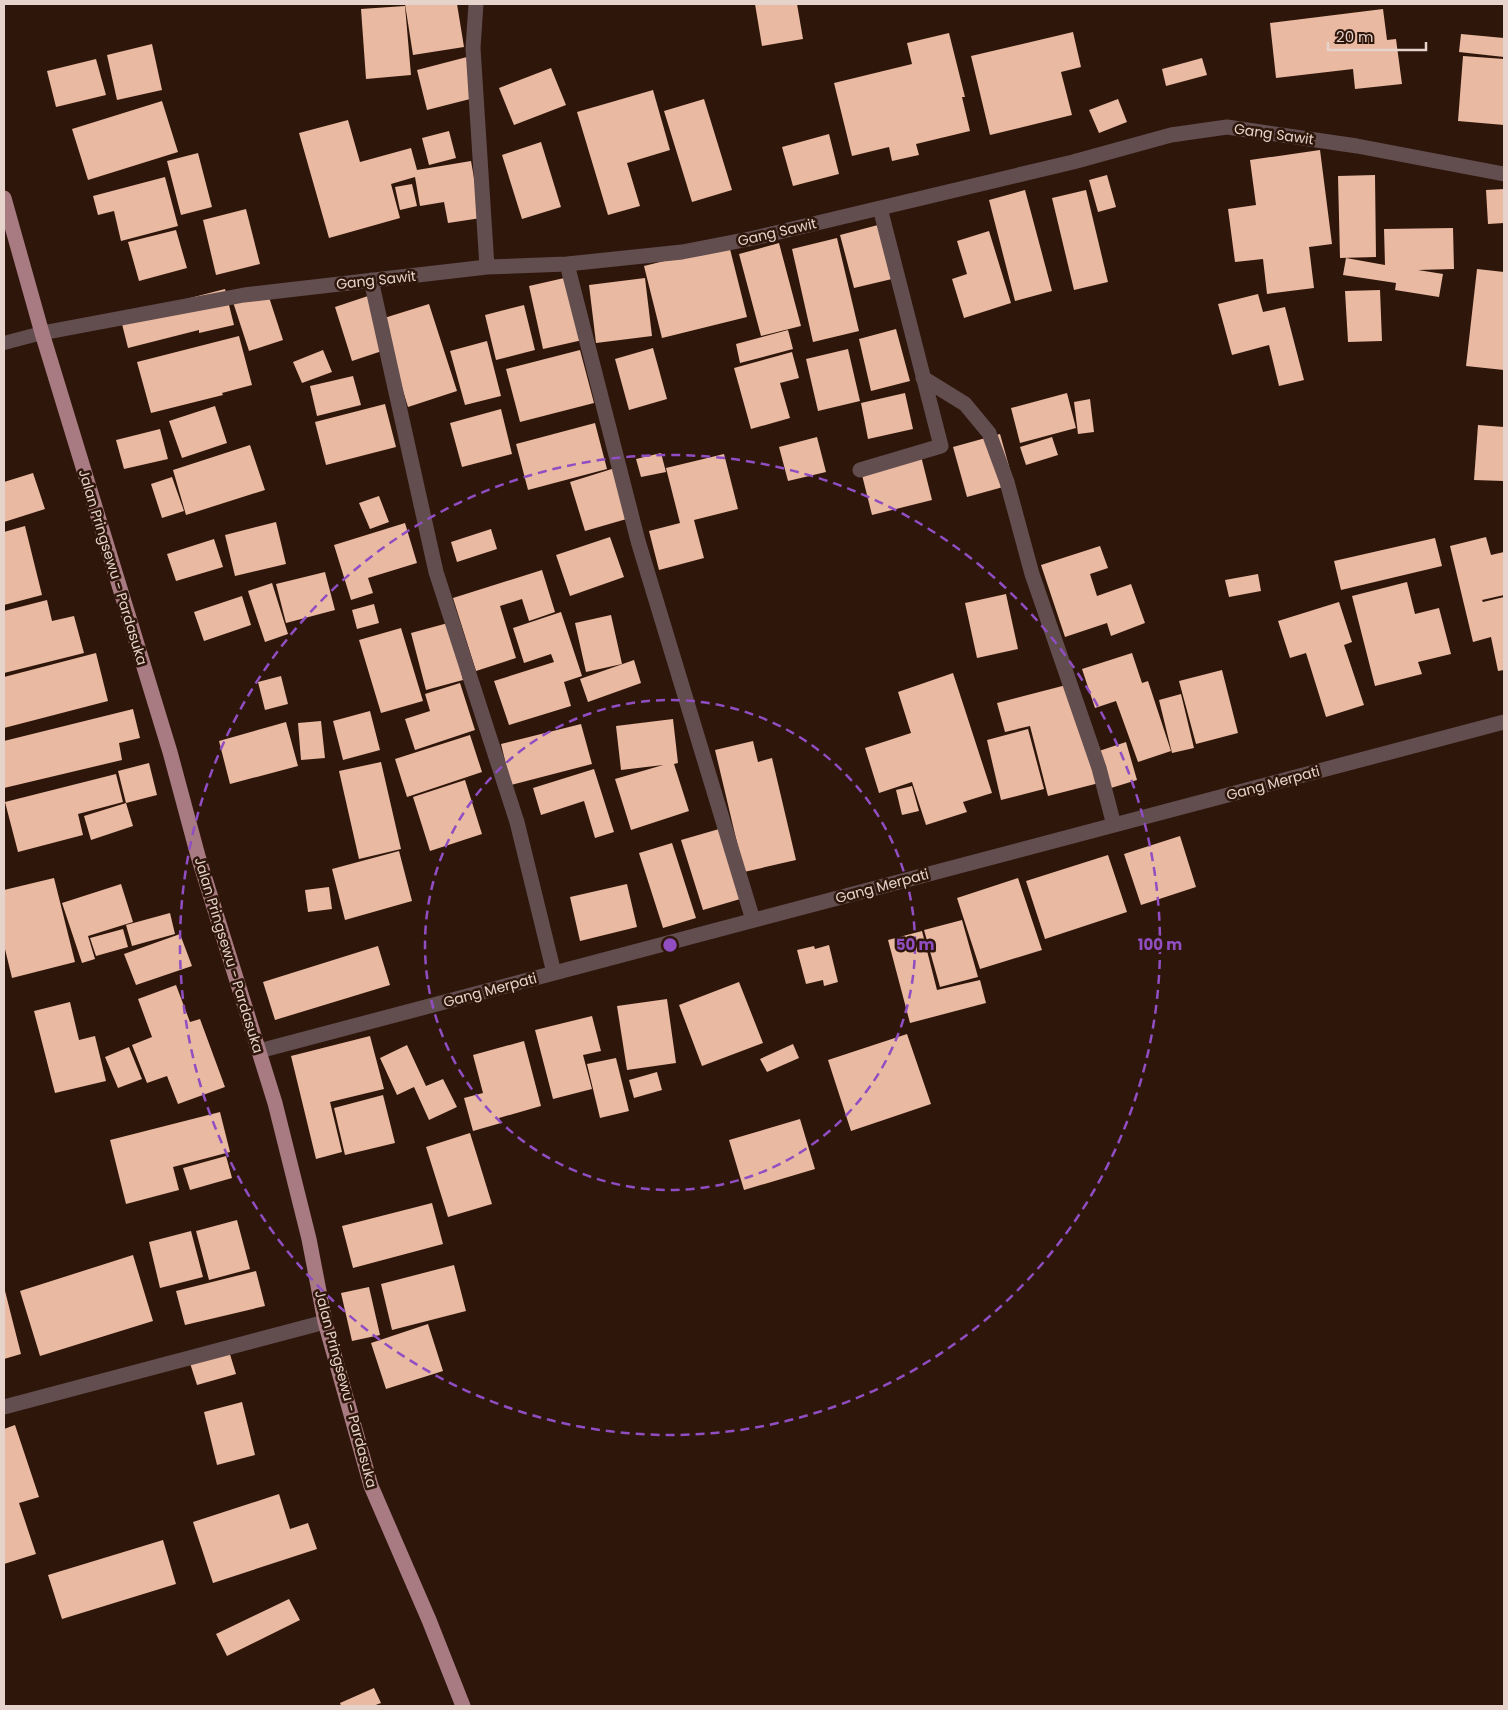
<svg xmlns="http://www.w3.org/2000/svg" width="1508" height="1710" font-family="Poppins,sans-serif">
  <rect width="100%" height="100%" fill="#2f160b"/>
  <path fill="#e9b9a1" d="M 405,4 L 457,4 L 464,47 L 413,55 Z
    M 755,4 L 797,4 L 803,39 L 762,46 Z
    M 405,6 L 411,75 L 366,79 L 361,9 Z
    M 1383,9 L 1387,40 L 1396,39 L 1402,84 L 1355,89 L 1353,69 L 1276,78 L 1270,23 Z
    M 1073,32 L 1081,67 L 1061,72 L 1072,115 L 990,135 L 971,56 Z
    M 949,33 L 965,97 L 962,97 L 970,131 L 916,144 L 919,155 L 892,161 L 889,147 L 852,156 L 834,83 L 912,64 L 907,43 Z
    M 1461,34 L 1504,38 L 1504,57 L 1459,52 Z
    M 152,44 L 162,90 L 117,100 L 107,55 Z
    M 1463,56 L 1504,59 L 1504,125 L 1458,121 Z
    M 467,57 L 478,97 L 427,110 L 417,70 Z
    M 1202,58 L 1207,75 L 1166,86 L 1162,69 Z
    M 96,59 L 106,95 L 56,107 L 47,71 Z
    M 551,68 L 566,105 L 514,125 L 499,88 Z
    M 653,90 L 670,150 L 627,163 L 640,206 L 608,215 L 577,112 Z
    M 704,99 L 732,190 L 692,202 L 664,111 Z
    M 1118,99 L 1127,122 L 1099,133 L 1089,110 Z
    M 162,101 L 178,152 L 88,180 L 72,129 Z
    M 348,120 L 360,162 L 411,148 L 417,170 L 471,161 L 481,218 L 448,223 L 444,202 L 420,206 L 415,177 L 391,184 L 400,218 L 329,238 L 299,133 Z
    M 449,131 L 456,158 L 429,165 L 422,138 Z
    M 829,134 L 839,174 L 793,186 L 782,147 Z
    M 541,142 L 561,207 L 522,219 L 502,155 Z
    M 1320,150 L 1332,244 L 1309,247 L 1314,288 L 1267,294 L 1263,259 L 1235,262 L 1228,209 L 1256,205 L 1250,160 Z
    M 198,153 L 212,207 L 181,215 L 167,161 Z
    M 1107,175 L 1116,207 L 1098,212 L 1089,180 Z
    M 1375,175 L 1376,257 L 1340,258 L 1338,176 Z
    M 165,177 L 178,226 L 121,241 L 114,211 L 98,215 L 93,196 Z
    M 412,184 L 417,206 L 400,210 L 395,187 Z
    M 1504,189 L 1504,223 L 1488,224 L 1486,190 Z
    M 1025,190 L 1052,291 L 1015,301 L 989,200 Z
    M 1086,190 L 1108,282 L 1074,290 L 1052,198 Z
    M 246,209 L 260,264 L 216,275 L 203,220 Z
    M 878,225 L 892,279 L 854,288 L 840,235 Z
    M 1453,228 L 1454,269 L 1418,270 L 1443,274 L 1439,297 L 1395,290 L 1396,283 L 1343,275 L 1346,258 L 1385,265 L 1384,229 Z
    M 176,230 L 187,268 L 139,281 L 128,242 Z
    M 989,231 L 1011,303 L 964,318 L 952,279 L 967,274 L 957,241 Z
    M 837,238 L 859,331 L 813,342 L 792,249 Z
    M 779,243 L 801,326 L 761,336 L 739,254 Z
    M 729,245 L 747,317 L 662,338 L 644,266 Z
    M 1477,269 L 1504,272 L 1504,370 L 1466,366 Z
    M 573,276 L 587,339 L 543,349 L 529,286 Z
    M 645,278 L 652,336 L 596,343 L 589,285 Z
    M 266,288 L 283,340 L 249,351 L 232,299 Z
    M 225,289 L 234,325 L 199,333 L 199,330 L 128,348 L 120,316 Z
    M 1380,290 L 1382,341 L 1348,342 L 1345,291 Z
    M 1258,294 L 1263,312 L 1285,307 L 1304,380 L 1279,386 L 1269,345 L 1232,355 L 1218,304 Z
    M 371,295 L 388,349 L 352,361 L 335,307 Z
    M 429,304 L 457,391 L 408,407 L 381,319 Z
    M 524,305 L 535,350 L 496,360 L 485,315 Z
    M 896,329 L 910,381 L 871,391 L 859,339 Z
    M 788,330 L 793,349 L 740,363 L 736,344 Z
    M 239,336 L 252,385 L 222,393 L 223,395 L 151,413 L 137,362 Z
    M 487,341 L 501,396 L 465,405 L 450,351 Z
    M 653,348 L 667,399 L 629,410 L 615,359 Z
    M 848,349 L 860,401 L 818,411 L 806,359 Z
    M 323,350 L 332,372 L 302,383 L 293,362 Z
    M 580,350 L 594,403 L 520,422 L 506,369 Z
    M 792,352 L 799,378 L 780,383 L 790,418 L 751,429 L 734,368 Z
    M 353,376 L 361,405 L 317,416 L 310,386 Z
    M 905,393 L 913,429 L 868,439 L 861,403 Z
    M 1067,393 L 1076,428 L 1020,443 L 1011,408 Z
    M 1090,399 L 1094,432 L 1078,434 L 1074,402 Z
    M 385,404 L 396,447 L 326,465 L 315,422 Z
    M 215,406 L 227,443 L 182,458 L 169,421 Z
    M 501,409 L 512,454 L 462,467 L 450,423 Z
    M 595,423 L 607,469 L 528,490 L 516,444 Z
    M 1478,425 L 1504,427 L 1504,481 L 1474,480 Z
    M 160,429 L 168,459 L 124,469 L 116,440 Z
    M 1000,434 L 1014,484 L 967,497 L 953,447 Z
    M 817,437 L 826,472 L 788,481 L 779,447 Z
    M 1052,437 L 1058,455 L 1026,465 L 1020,447 Z
    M 250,445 L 265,490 L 186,515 L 173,470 Z
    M 920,452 L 932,500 L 872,515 L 860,467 Z
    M 661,453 L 666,472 L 641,477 L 636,459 Z
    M 724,454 L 738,509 L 694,520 L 704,558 L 659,570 L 649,531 L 680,523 L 666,468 Z
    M 615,468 L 630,518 L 585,531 L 570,482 Z
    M 33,473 L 45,509 L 4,522 L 4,482 Z
    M 172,477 L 184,511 L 162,518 L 151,484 Z
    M 379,496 L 389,522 L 370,529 L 359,503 Z
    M 276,522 L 286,564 L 235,576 L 225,535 Z
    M 405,523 L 417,563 L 368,578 L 373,593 L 351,600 L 334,545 Z
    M 25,526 L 42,595 L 4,605 L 4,532 Z
    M 491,529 L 497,549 L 457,562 L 451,542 Z
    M 610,537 L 624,577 L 570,596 L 556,555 Z
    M 1486,537 L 1491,555 L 1504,552 L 1504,595 L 1482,600 L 1483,602 L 1504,597 L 1504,670 L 1498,671 L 1491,637 L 1473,642 L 1450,546 Z
    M 1435,538 L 1442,566 L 1341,590 L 1334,561 Z
    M 214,539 L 223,567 L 176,581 L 167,554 Z
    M 1100,546 L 1108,568 L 1090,574 L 1097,596 L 1131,584 L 1145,623 L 1111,636 L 1107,623 L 1065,637 L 1041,565 Z
    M 542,570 L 555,612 L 529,621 L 522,599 L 500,606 L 516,658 L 476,671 L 453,598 Z
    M 325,572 L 335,610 L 286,623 L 276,584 Z
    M 1258,574 L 1261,591 L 1229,597 L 1225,580 Z
    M 1407,582 L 1415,614 L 1439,608 L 1451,654 L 1418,662 L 1422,674 L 1375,686 L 1352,596 Z
    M 272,583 L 288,634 L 265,642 L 248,591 Z
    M 1006,594 L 1018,649 L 977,658 L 965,603 Z
    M 242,596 L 251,625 L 204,641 L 194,612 Z
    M 47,600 L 52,621 L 74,616 L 84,653 L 4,673 L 4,611 Z
    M 1339,602 L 1352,642 L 1344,645 L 1364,705 L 1326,717 L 1306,653 L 1290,658 L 1278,621 Z
    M 374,604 L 379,623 L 357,629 L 352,610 Z
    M 561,612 L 582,676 L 564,682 L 571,706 L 509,725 L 494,681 L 554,662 L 551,654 L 524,663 L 513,628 Z
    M 611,615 L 622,664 L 586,672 L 575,623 Z
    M 448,623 L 463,680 L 426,690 L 411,633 Z
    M 401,628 L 423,701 L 381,713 L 359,640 Z
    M 96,653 L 108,701 L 4,728 L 4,677 Z
    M 1132,653 L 1142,683 L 1148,681 L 1171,751 L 1138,762 L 1116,701 L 1095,708 L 1082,669 Z
    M 634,660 L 641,683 L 588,702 L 580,679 Z
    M 1222,670 L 1238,733 L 1196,744 L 1179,681 Z
    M 953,673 L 992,793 L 963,802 L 967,812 L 926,825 L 912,782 L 879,793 L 865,748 L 911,733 L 898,692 Z
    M 281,676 L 288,704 L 265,710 L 258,682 Z
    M 460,683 L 475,730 L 415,750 L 405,719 L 430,711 L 425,694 Z
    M 1074,683 L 1099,783 L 1048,796 L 1030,726 L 1005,732 L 997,703 Z
    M 1181,694 L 1194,748 L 1172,753 L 1159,700 Z
    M 133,709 L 140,738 L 119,743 L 122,760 L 4,788 L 4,741 Z
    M 370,711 L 380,750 L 343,760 L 333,721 Z
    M 673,719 L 678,763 L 674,764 L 689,811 L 631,830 L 615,779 L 663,765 L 621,770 L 616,726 Z
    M 321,721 L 325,758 L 301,760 L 298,723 Z
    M 286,722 L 298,766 L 230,784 L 219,741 Z
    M 581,724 L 592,764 L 511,785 L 501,744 Z
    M 1028,729 L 1044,789 L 1001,800 L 987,740 Z
    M 470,735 L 482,772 L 407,797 L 395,759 Z
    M 753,741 L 758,762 L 772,758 L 796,860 L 744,872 L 715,750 Z
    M 1126,742 L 1137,780 L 1111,788 L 1099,751 Z
    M 381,762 L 401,849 L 359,859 L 339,771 Z
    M 149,763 L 157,795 L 126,803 L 118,771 Z
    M 594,769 L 614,832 L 595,838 L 584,801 L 541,815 L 533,788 Z
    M 116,774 L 123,802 L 78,814 L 83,835 L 18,852 L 5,802 Z
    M 465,780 L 482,834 L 430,851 L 413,797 Z
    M 912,786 L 919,811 L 902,815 L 896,790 Z
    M 126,803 L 133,826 L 91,840 L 84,816 Z
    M 726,827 L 747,897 L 703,910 L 681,840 Z
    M 1180,836 L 1196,887 L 1141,905 L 1124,854 Z
    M 672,843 L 696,918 L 663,928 L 639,853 Z
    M 399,851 L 412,901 L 345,920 L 332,869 Z
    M 1108,855 L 1127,912 L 1045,939 L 1026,881 Z
    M 54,878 L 75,962 L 12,978 L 4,945 L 4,890 Z
    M 1018,878 L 1042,950 L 980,969 L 957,898 Z
    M 121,884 L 133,922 L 88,936 L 95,959 L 82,963 L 62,903 Z
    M 627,884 L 637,927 L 580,941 L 570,897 Z
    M 329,887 L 332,909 L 308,912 L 305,890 Z
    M 170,913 L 175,934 L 132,946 L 126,925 Z
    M 962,920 L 978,977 L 940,987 L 924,930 Z
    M 123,929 L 128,947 L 96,956 L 90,938 Z
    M 922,931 L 937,990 L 980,980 L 986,1003 L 910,1023 L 888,940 Z
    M 180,934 L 192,966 L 136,985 L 124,954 Z
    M 829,945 L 838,982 L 824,986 L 823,980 L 806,984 L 797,950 L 814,946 L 815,949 Z
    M 378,946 L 390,985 L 275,1020 L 263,982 Z
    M 739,982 L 763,1043 L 702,1066 L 679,1005 Z
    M 176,985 L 190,1022 L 200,1019 L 225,1087 L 178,1104 L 167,1076 L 147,1083 L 132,1045 L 152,1037 L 138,999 Z
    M 667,999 L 676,1063 L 627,1070 L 617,1006 Z
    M 70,1002 L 79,1040 L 95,1036 L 106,1081 L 55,1093 L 34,1011 Z
    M 592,1016 L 601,1051 L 583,1055 L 592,1089 L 553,1099 L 535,1030 Z
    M 907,1034 L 931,1104 L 851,1131 L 828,1060 Z
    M 370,1036 L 384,1089 L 330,1102 L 342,1152 L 316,1159 L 291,1056 Z
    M 524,1041 L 541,1106 L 499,1118 L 501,1123 L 473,1131 L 464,1098 L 483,1093 L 473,1055 Z
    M 793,1044 L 799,1058 L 767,1072 L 760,1059 Z
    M 407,1045 L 426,1086 L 443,1079 L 457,1107 L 429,1120 L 414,1087 L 397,1095 L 380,1058 Z
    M 129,1047 L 142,1079 L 118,1088 L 105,1057 Z
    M 616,1058 L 629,1111 L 600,1118 L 587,1064 Z
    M 657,1072 L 662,1090 L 634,1098 L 629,1080 Z
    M 383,1095 L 395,1143 L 345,1155 L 334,1108 Z
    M 220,1112 L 230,1152 L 173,1167 L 179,1190 L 126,1204 L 110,1140 Z
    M 800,1119 L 815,1169 L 744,1190 L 729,1140 Z
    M 470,1133 L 492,1204 L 448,1217 L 426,1147 Z
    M 226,1156 L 232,1178 L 190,1190 L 183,1168 Z
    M 432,1203 L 443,1244 L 353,1268 L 342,1226 Z
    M 237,1220 L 250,1269 L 209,1280 L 196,1231 Z
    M 191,1231 L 203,1277 L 160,1288 L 149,1242 Z
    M 133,1255 L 153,1321 L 40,1356 L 20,1291 Z
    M 454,1265 L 466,1311 L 392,1330 L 381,1284 Z
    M 256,1271 L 265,1306 L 185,1325 L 176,1291 Z
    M 4,1287 L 21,1354 L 4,1359 Z
    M 369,1287 L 380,1335 L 352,1341 L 341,1293 Z
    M 428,1324 L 443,1371 L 386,1389 L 371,1343 Z
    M 229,1351 L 236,1374 L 197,1385 L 190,1363 Z
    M 242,1402 L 255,1455 L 217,1465 L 204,1412 Z
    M 15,1425 L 39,1497 L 19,1503 L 36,1554 L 4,1564 L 4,1429 Z
    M 279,1494 L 290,1529 L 308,1523 L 317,1549 L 213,1583 L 193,1522 Z
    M 163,1540 L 176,1584 L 62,1619 L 48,1575 Z
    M 289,1599 L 300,1620 L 227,1656 L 216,1634 Z
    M 374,1688 L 381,1703 L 373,1706 L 341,1706 L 340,1703 Z"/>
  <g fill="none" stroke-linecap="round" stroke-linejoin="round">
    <path stroke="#624d4f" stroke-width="14" d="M 4,343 L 42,333"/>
    <path stroke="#624d4f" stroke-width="15" d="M 476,4 L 473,48 L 487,267
      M 567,264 L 638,541 L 753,920
      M 371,280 L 436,572 L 517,822 L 554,973
      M 42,333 L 244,295 L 487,267 L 567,264 L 682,252 L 754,238 L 1073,162 L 1171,135 L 1227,127 L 1357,146 L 1504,174
      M 923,378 L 965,404 L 989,433 L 1007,482 L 1032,574 L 1099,768 L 1114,825
      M 860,470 L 941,446 L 880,208
      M 259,1051 L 1504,722
      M 4,1407 L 325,1322"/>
    <path stroke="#a77b81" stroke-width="15" d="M 4,198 L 42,333 L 170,752 L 198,856 L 275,1103 L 309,1239 L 325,1322 L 371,1486 L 429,1620 L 463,1706"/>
  </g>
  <g fill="none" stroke="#904ec2" stroke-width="2.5" stroke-dasharray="9 6">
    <circle cx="670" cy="945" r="245"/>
    <circle cx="670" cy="945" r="490"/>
  </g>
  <g text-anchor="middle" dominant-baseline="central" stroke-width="5" stroke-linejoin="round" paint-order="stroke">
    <g font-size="14" fill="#e6d4cc" stroke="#2f160b">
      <text transform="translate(1274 134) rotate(8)">Gang Sawit</text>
      <text transform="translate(777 232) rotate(-13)">Gang Sawit</text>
      <text transform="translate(376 280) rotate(-6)">Gang Sawit</text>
      <text transform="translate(113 567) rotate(73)">Jalan Pringsewu - Pardasuka</text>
      <text transform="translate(1273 783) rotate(-15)">Gang Merpati</text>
      <text transform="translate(882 886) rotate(-15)">Gang Merpati</text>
      <text transform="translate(229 955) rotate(73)">Jalan Pringsewu - Pardasuka</text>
      <text transform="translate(490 990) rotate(-15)">Gang Merpati</text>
      <text transform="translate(346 1389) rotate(75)">Jalan Pringsewu - Pardasuka</text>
    </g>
  </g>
  <circle cx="670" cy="945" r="8" fill="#904ec2" stroke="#2f160b" stroke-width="2.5"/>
  <g font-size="15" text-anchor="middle" font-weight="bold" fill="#904ec2" stroke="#2f160b" stroke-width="5" stroke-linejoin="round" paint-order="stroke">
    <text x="915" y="950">50 m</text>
    <text x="1160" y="950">100 m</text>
  </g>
  <rect width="1508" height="1710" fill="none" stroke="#e6d4cc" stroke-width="10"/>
  <path d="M1328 42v8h98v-8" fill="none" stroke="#e6d4cc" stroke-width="2.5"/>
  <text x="1336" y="42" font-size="15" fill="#e6d4cc" stroke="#2f160b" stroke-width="4" paint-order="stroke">20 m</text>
</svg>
